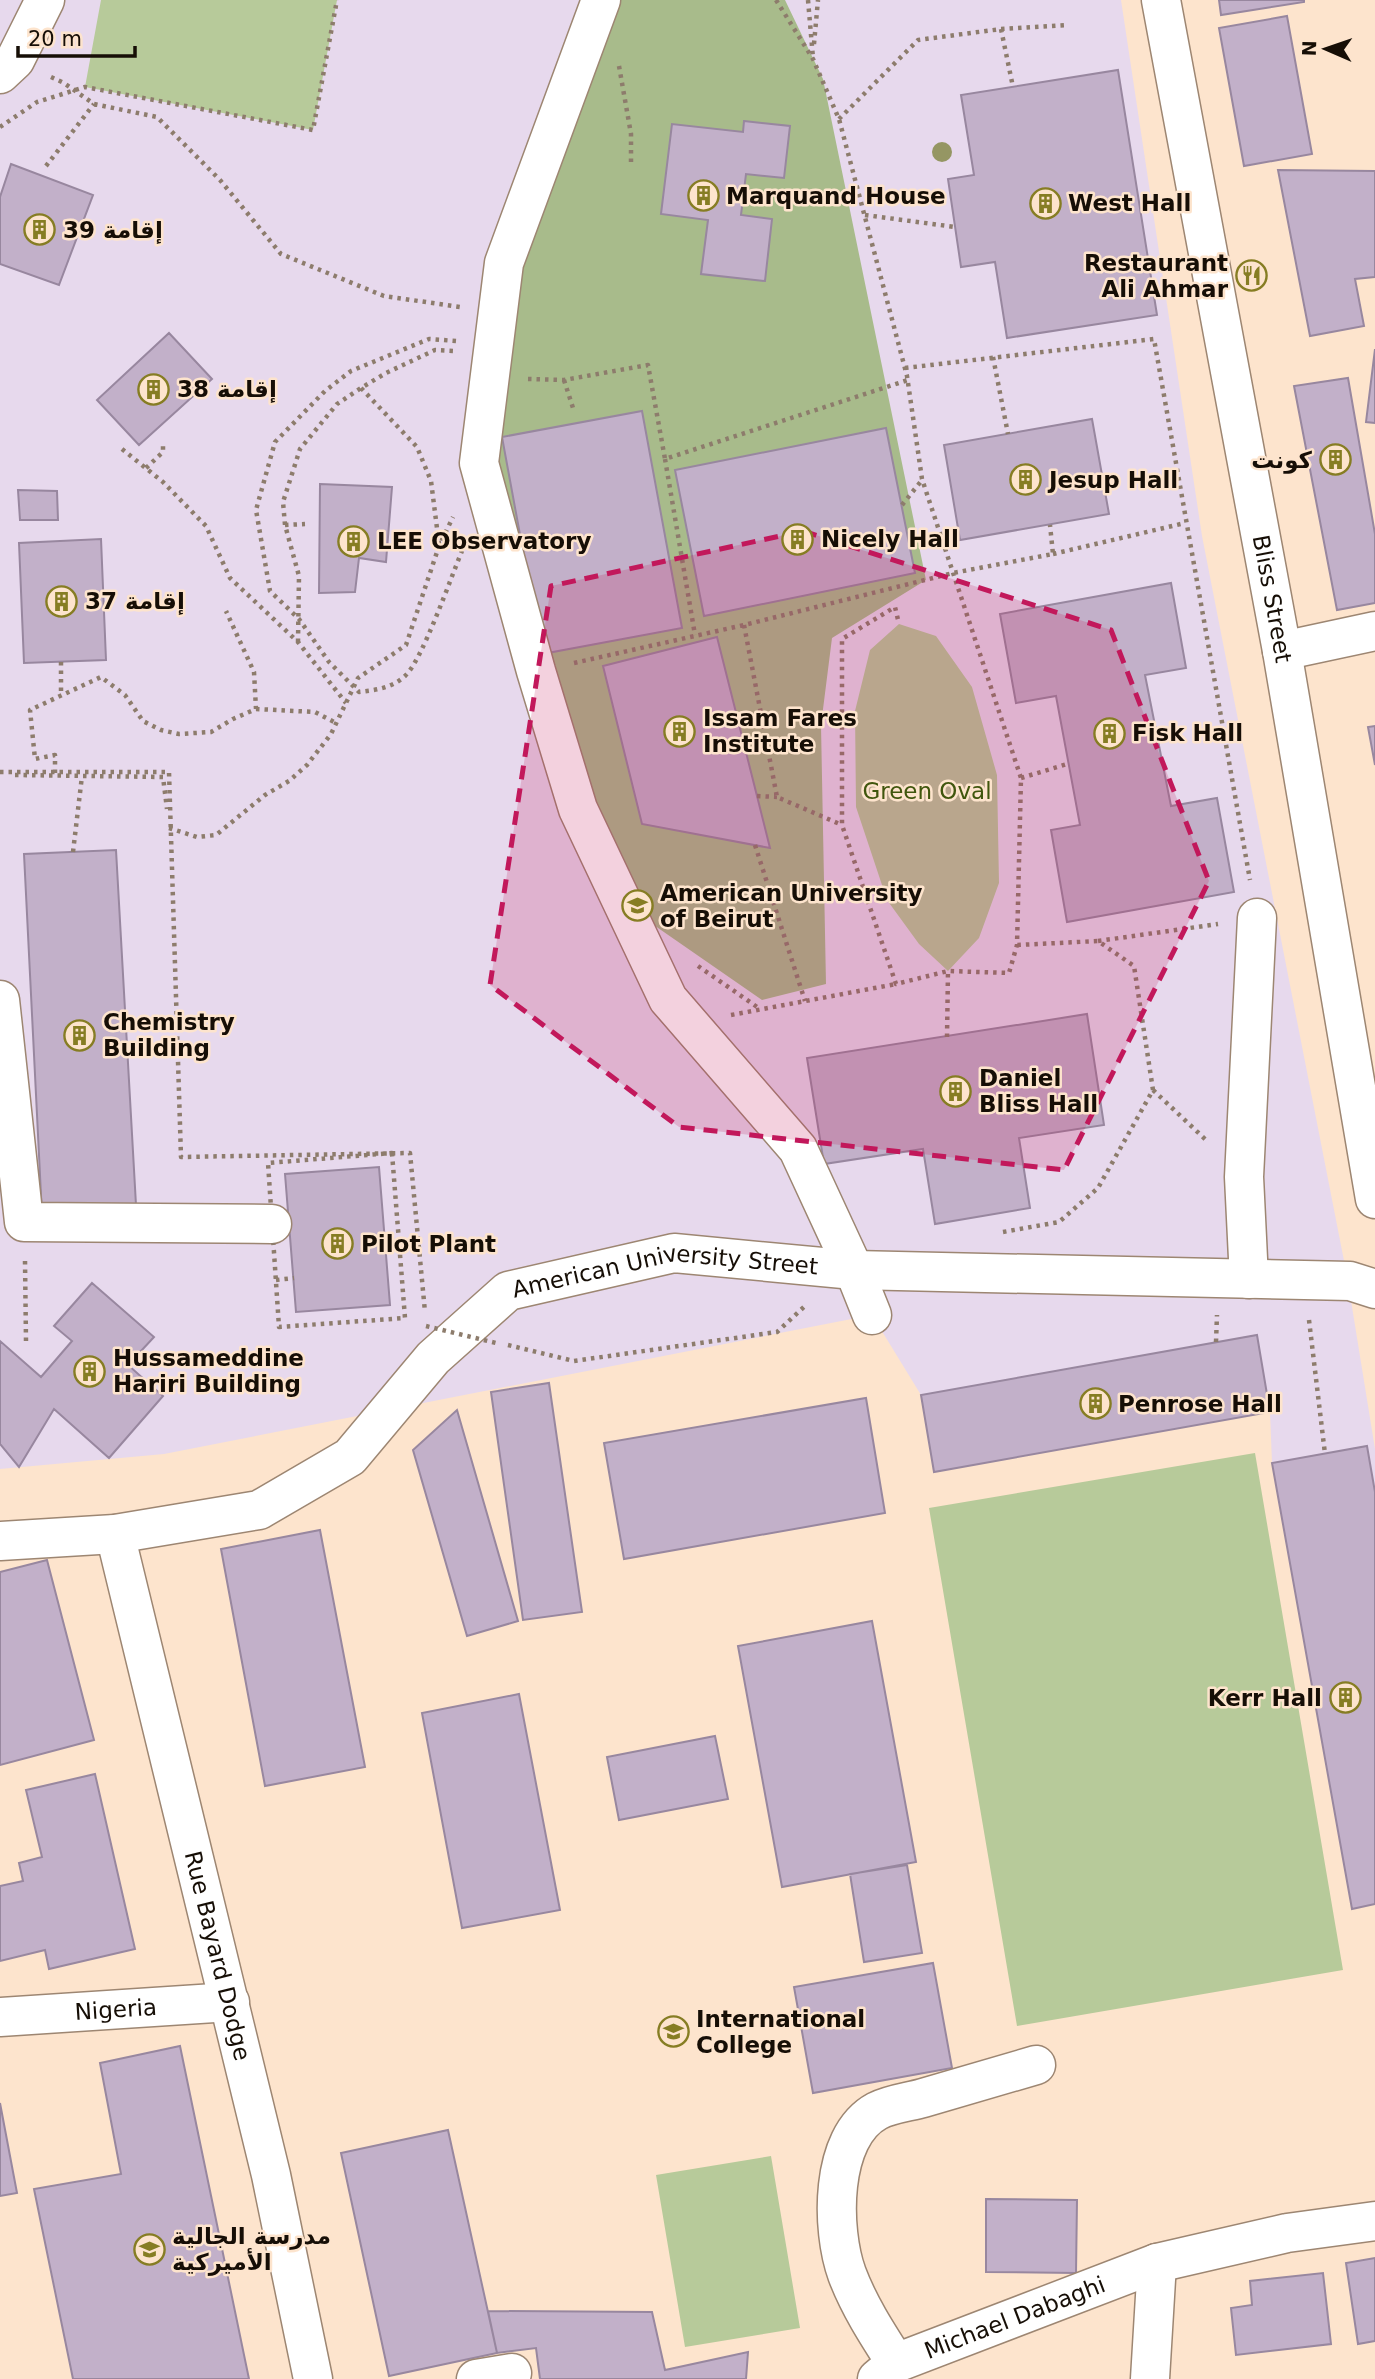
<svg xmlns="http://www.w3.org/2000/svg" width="1375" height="2379" font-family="'DejaVu Sans','Noto Sans Arabic',sans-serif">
  <rect width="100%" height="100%" fill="#fde4cd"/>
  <path fill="#e7d9ed" d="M 0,0 L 1121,0 L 1202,536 L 1347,1276 L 1375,1449 L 1375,1904 L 1352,1909 L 1272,1463 L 1270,1412 L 934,1472 L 921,1395 L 872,1315 L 164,1454 L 0,1469 Z"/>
  <path fill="#b7ca9a" d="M 101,0 L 337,0 L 313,130 L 85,87 Z
    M 899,624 L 936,636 L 972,687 L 997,775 L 999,883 L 979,938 L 948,971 L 919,944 L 887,900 L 856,807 L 855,711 L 870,650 Z
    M 1255,1453 L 1343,1970 L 1017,2026 L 929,1508 Z
    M 771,2156 L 800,2328 L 685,2347 L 656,2175 Z"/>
  <path fill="#a8bb8b" d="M 606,0 L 785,0 L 823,79 L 926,580 L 832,638 L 821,725 L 826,984 L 762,1000 L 635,912 L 585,804 L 486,463 L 515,266 Z"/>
  <path fill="#c2b0c9" stroke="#98879f" stroke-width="2" d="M 1219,0 L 1304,0 L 1304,2 L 1221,15 Z
    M 1287,16 L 1312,154 L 1244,166 L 1219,28 Z
    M 1118,70 L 1157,315 L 1007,338 L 995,262 L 961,267 L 948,179 L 974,175 L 961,95 Z
    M 744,121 L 790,126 L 784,178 L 746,174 L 741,215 L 772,219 L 765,281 L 701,274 L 708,220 L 661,214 L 672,124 L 743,132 Z
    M 11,164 L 93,195 L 59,285 L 0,264 L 0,197 Z
    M 1278,170 L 1375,171 L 1375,277 L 1355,279 L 1364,326 L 1310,336 Z
    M 169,333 L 212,379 L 139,445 L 97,400 Z
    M 1375,349 L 1375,423 L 1366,422 Z
    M 1348,378 L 1375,534 L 1375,603 L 1337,610 L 1294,386 Z
    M 642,411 L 682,628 L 542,654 L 502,437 Z
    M 1092,419 L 1109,514 L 960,540 L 944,445 Z
    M 886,428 L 915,573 L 704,616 L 675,470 Z
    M 320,484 L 392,487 L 386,562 L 359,558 L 355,592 L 319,593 Z
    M 18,490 L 57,491 L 58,520 L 20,520 Z
    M 101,539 L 106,660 L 24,663 L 19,543 Z
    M 1171,583 L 1186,668 L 1145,675 L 1171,806 L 1217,798 L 1234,892 L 1067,922 L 1051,830 L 1080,825 L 1056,696 L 1016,703 L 1000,614 Z
    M 717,637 L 757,796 L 770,848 L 642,824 L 603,666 Z
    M 1375,726 L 1375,765 L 1368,727 Z
    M 116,850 L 137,1223 L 42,1215 L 24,854 Z
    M 1087,1014 L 1104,1125 L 1019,1138 L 1030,1208 L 935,1224 L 923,1149 L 824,1164 L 807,1058 Z
    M 379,1167 L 390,1305 L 296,1312 L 285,1174 Z
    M 92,1283 L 154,1337 L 128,1365 L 163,1396 L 109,1458 L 54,1409 L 19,1467 L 0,1444 L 0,1341 L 41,1377 L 72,1341 L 54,1326 Z
    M 1257,1335 L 1270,1412 L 934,1472 L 921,1395 Z
    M 549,1383 L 582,1612 L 523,1620 L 491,1392 Z
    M 866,1398 L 885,1513 L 624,1559 L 604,1443 Z
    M 457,1410 L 518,1621 L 467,1636 L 413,1450 Z
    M 1367,1446 L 1375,1492 L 1375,1904 L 1352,1909 L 1272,1463 Z
    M 320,1530 L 365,1767 L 265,1786 L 221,1549 Z
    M 47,1560 L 94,1740 L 0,1765 L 0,1572 Z
    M 872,1621 L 916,1862 L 782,1887 L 738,1646 Z
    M 519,1694 L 560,1910 L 462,1928 L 422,1713 Z
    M 715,1736 L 728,1799 L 619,1820 L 607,1757 Z
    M 95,1774 L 135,1949 L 49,1969 L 45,1950 L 0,1961 L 0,1886 L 23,1881 L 19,1863 L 42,1857 L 26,1790 Z
    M 907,1865 L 922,1953 L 864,1962 L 850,1874 Z
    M 933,1963 L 952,2068 L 813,2093 L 794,1987 Z
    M 180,2046 L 249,2379 L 73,2379 L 34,2189 L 121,2174 L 100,2063 Z
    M 0,2103 L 17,2193 L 0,2196 Z
    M 448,2130 L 497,2353 L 389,2376 L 341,2153 Z
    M 986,2199 L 1077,2200 L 1076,2273 L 986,2272 Z
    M 1375,2258 L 1375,2341 L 1358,2344 L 1346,2263 Z
    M 1323,2273 L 1331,2344 L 1236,2355 L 1231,2308 L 1252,2305 L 1250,2281 Z
    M 488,2311 L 652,2312 L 665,2370 L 748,2352 L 746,2379 L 540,2379 L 536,2348 L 497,2353 Z"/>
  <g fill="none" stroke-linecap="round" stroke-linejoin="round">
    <defs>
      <g id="minor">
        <path d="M 601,0 L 504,263 L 479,463 L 536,671 L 578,809 L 668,999 L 798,1149 L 854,1270 L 872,1315"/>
        <path id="s1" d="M 1161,0 L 1282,651 L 1375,1199"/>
        <path d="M 0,74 L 15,60 L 45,0"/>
        <path d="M 1282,651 L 1375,631"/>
        <path d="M 0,1000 L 24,1222 L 272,1224"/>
        <path d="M 1249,1279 L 1244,1177 L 1257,918"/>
        <path id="s2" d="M 115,1534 L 271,2175 L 313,2379"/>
        <path id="s3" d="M 0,1541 L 115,1534 L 259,1510 L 350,1457 L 433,1358 L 508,1291 L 674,1253 L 854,1270 L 1350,1281 L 1375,1289"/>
        <path id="s4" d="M 0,2017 L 230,2002"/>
        <path d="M 896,2363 C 878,2335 859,2306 847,2274 C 831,2230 829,2137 877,2111 C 890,2104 909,2102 923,2098 C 961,2087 999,2076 1036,2065"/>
        <path d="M 476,2379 L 512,2373"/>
        <path id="s5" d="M 877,2379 L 896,2363 L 1157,2263 L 1287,2233 L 1375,2221"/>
        <path d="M 1150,2379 L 1157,2263"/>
      </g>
    </defs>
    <use href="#minor" stroke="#9d8672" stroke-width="41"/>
    <path stroke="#8d7c6c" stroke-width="4.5" stroke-dasharray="3.5 5" stroke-linecap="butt" d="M 776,0 L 813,59 L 839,119 L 907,376 L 922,479 L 1021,778 L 1017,945 L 1009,973 L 948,971 L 896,984 L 842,825 L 842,639 L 895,607 L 899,624
      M 808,0 L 813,58
      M 1001,29 L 1013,87
      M 814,44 L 818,0
      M 619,66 L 631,134 L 631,167
      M 51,77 L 64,83 L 94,104 L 157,117 L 220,180 L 281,254 L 384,296 L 460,307
      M 839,119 L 918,40 L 1001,29 L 1068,25
      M 0,127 L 37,102 L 85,87 L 313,130 L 337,0
      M 46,166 L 94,104
      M 865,215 L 955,227
      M 456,341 L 429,339 L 351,371 L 325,391 L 275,442 L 256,510 L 270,591 L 299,619 L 329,662 L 359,692 C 376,690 392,688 405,676 C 422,661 451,577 462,551
      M 993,357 L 1008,434
      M 905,368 L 1154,339 L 1250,880
      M 528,379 L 564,380 L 648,365 L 665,459 L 908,380
      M 564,380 L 573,408
      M 361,388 L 417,447 L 431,481 L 439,544
      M 122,449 L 163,482 L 206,526 L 230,578 L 298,642 L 346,703
      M 665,459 L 695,635
      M 146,468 L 163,452 L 163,444
      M 902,505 L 922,480
      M 285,525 L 305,524
      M 1053,554 L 1185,523
      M 744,625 L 777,797 L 842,825
      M 298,642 L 299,576 L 285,525 L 283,502 L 300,449 L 337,404 L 361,388 L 386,373 L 435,350 L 454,351
      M 61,662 L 61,696
      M 574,663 L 744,625 L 953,573 L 1053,554 L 1050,525
      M 256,709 L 315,712 L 336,723
      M 0,772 L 169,772 L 181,1157 L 410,1153 L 425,1312
      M 55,773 L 55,755 L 35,759 L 30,710 L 101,677 L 125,695 L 143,721 L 161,730 L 179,734 L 211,732 L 233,719 L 256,709 L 254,672 L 226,611
      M 15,775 L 163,777 L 167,809
      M 1021,778 L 1067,764
      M 757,796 L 777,797
      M 169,828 L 197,837 L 216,835 L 265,795 L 289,781 L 307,765 L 331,734 L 358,678 L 406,645 L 439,546 L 453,517
      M 755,845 L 805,1001
      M 73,852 L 82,776
      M 1098,941 L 1218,924
      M 698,966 L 760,1009
      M 731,1015 L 896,984
      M 947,1037 L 948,971
      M 1153,1090 L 1206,1140
      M 392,1153 L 405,1318 L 279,1327 L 268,1163 Z
      M 1003,1232 L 1059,1222 L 1098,1188 L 1153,1090 L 1134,966 L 1098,941 L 1017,945
      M 25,1261 L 26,1341
      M 276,1280 L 294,1278
      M 1309,1320 L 1325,1454
      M 1216,1342 L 1217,1315
      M 508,1345 L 574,1361 L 777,1332 L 806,1305"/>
    <use href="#minor" stroke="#fff" stroke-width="38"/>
    <path stroke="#8d7c6c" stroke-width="4.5" stroke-dasharray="3.5 5" stroke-linecap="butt" d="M 426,1326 L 496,1343"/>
  </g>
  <circle fill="#959663" cx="942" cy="152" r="10"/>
  <path fill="#c2185b" fill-opacity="0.2" stroke="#c2185b" stroke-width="5" stroke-dasharray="14 9" stroke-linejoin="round" d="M 803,531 L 1111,630 L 1209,881 L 1064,1170 L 679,1127 L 490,985 L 551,586 Z"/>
  <defs>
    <symbol id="building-ring" viewBox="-11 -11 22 22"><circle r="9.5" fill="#fde4cd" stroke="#867d23" stroke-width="1.5"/><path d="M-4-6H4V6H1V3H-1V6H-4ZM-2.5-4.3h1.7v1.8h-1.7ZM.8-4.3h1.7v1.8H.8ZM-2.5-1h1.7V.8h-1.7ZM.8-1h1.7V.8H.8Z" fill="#867d23"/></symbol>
    <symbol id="restaurant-ring" viewBox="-11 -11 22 22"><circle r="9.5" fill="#fde4cd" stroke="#867d23" stroke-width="1.5"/><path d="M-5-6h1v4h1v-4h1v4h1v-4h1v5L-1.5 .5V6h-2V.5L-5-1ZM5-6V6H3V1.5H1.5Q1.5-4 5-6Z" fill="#867d23"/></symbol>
    <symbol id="university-ring" viewBox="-11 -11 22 22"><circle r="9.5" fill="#fde4cd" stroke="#867d23" stroke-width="1.5"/><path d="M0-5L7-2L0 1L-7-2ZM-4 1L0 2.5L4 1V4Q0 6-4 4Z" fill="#867d23"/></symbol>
    <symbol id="school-ring" viewBox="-11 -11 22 22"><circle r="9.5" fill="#fde4cd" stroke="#867d23" stroke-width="1.5"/><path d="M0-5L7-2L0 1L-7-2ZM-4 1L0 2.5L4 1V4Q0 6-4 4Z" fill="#867d23"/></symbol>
  </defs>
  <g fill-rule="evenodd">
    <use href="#building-ring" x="686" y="178" width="35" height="35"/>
    <use href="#building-ring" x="1028" y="186" width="35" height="35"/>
    <use href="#building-ring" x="22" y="212" width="35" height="35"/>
    <use href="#restaurant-ring" x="1234" y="258" width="35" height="35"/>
    <use href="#building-ring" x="136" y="372" width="35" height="35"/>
    <use href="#building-ring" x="1318" y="442" width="35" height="35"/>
    <use href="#building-ring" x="1008" y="462" width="35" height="35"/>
    <use href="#building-ring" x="780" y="522" width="35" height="35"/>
    <use href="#building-ring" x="336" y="524" width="35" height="35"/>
    <use href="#building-ring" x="44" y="584" width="35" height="35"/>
    <use href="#building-ring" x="662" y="714" width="35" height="35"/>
    <use href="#building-ring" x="1092" y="716" width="35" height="35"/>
    <use href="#university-ring" x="620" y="888" width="35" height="35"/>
    <use href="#building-ring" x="62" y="1018" width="35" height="35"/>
    <use href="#building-ring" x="938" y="1074" width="35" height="35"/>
    <use href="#building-ring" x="320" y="1226" width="35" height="35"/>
    <use href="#building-ring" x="72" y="1354" width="35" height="35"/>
    <use href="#building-ring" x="1078" y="1386" width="35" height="35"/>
    <use href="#building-ring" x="1328" y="1680" width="35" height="35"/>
    <use href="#school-ring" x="656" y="2014" width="35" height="35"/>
    <use href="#school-ring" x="132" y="2232" width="35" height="35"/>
  </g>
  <g text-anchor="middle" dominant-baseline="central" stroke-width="5" stroke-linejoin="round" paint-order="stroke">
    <g font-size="23" font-weight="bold" fill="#160e06" stroke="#fde4cd" text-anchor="start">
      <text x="726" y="196">Marquand House</text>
      <text x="1068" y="203">West Hall</text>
      <text x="63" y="230">إقامة 39</text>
      <text x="1228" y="263" text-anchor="end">Restaurant<tspan x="1228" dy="26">Ali Ahmar</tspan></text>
      <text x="177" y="389">إقامة 38</text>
      <text x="1312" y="460" text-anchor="end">كونت</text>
      <text x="1049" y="480">Jesup Hall</text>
      <text x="821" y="539">Nicely Hall</text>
      <text x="377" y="541">LEE Observatory</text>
      <text x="85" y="601">إقامة 37</text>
      <text x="703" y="718">Issam Fares<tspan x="703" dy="26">Institute</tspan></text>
      <text x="1132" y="733">Fisk Hall</text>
      <text x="660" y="893">American University<tspan x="660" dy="26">of Beirut</tspan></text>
      <text x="103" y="1022">Chemistry<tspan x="103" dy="26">Building</tspan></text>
      <text x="979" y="1078">Daniel<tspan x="979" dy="26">Bliss Hall</tspan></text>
      <text x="361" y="1244">Pilot Plant</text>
      <text x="113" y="1358">Hussameddine<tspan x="113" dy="26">Hariri Building</tspan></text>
      <text x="1118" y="1404">Penrose Hall</text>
      <text x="1322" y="1698" text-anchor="end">Kerr Hall</text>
      <text x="696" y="2019">International<tspan x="696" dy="26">College</tspan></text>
      <text x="172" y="2236">مدرسة الجالية<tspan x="172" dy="26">الأميركية</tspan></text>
    </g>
    <g font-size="23" fill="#160e06" stroke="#fde4cd">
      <text stroke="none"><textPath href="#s1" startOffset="609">Bliss Street</textPath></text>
      <text stroke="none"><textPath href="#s3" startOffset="756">American University Street</textPath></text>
      <text stroke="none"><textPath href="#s2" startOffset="434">Rue Bayard Dodge</textPath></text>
      <text stroke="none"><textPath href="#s4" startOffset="116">Nigeria</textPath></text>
      <text stroke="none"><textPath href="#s5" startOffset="152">Michael Dabaghi</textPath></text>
    </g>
    <g font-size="23" fill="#40560d" stroke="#fde4cd">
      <text x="927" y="791">Green Oval</text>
    </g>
  </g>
  <g transform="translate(1326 49) rotate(272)" stroke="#fde4cd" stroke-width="5" paint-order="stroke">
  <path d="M0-5L12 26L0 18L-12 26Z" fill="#160e06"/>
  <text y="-10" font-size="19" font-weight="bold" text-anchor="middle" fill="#160e06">N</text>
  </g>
  <path d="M18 46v10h117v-10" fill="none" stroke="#160e06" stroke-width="3.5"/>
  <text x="28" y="46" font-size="21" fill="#160e06" stroke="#fde4cd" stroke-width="5" paint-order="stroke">20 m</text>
</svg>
